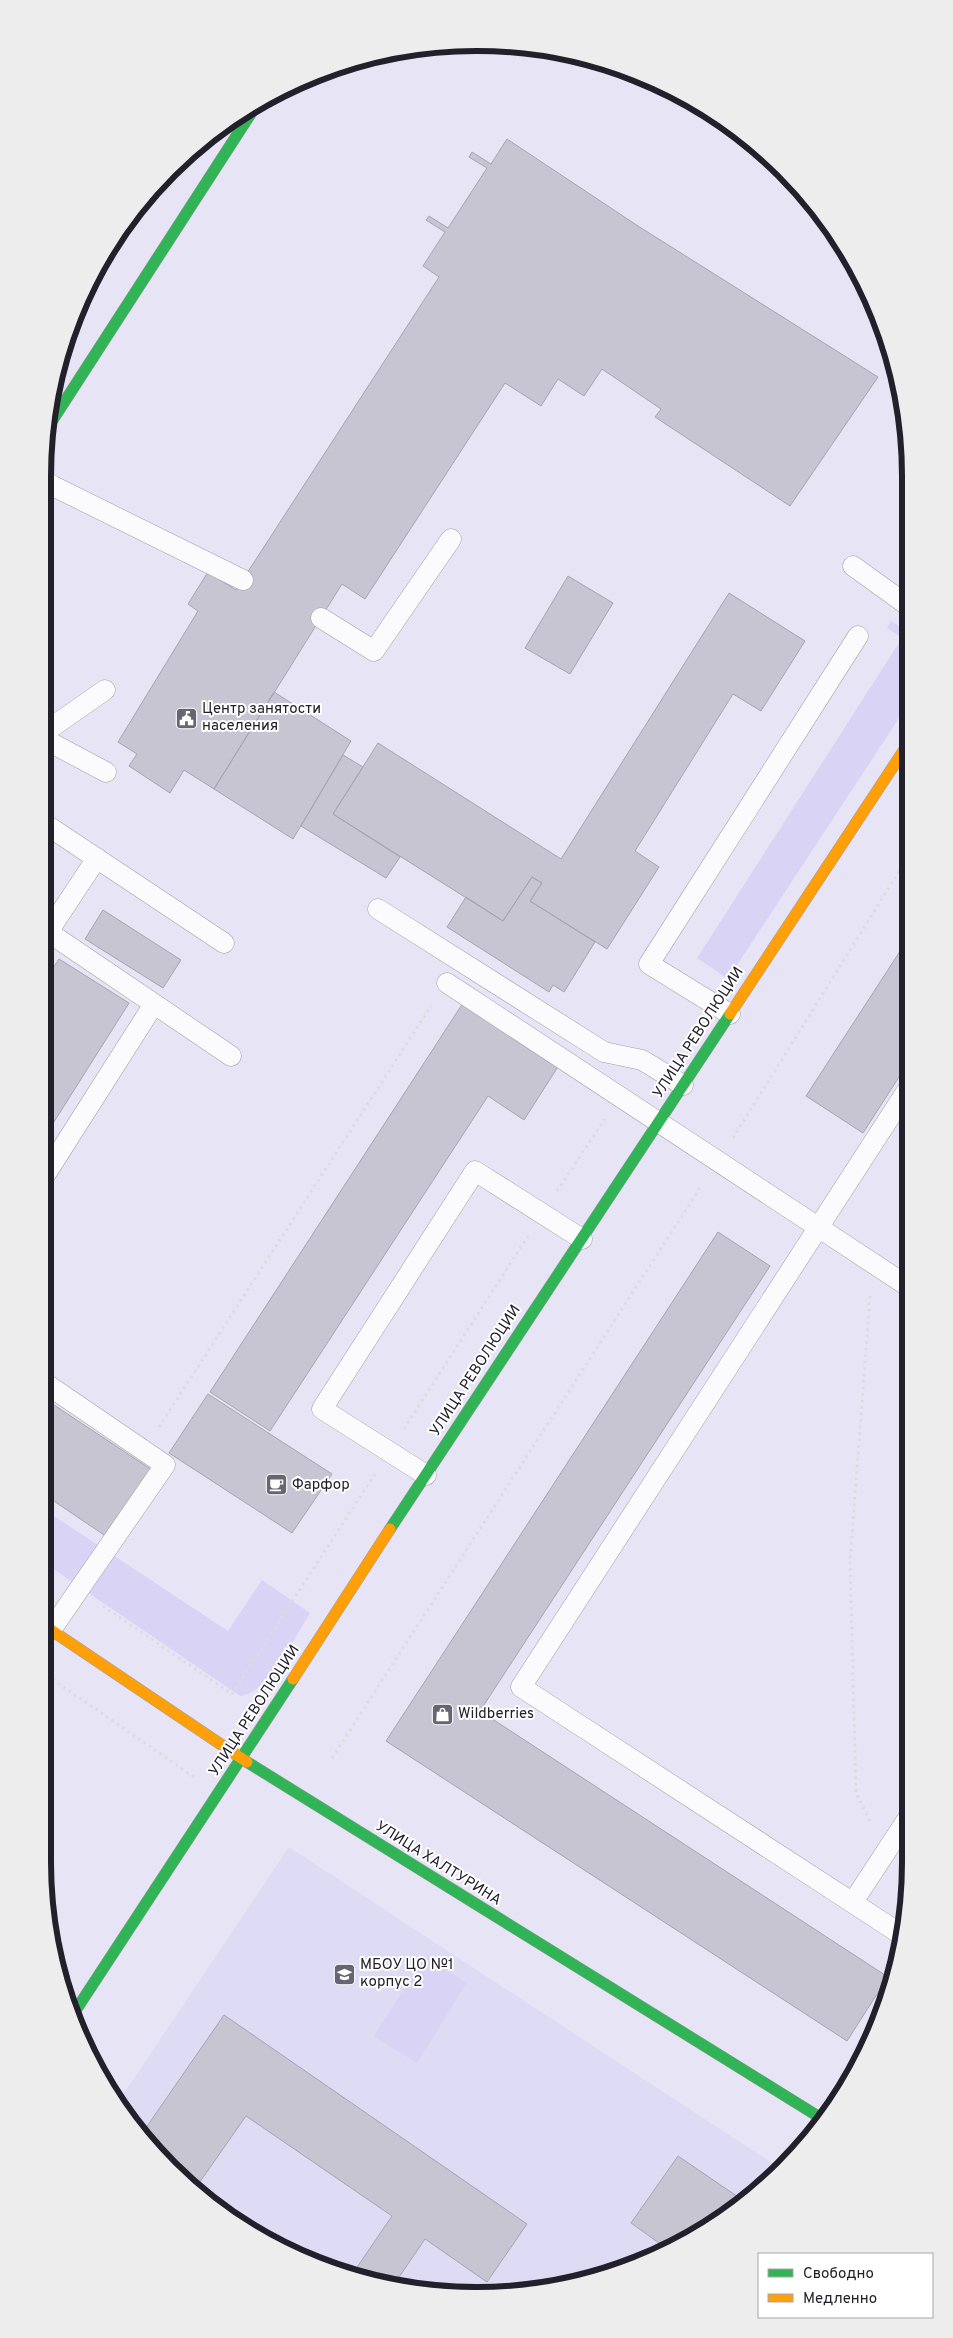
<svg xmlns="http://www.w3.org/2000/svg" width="953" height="2338" font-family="Overpass,sans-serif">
  <rect width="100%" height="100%" fill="#e7e5f5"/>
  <path fill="#dedbf5" d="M 289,1847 L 781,2169 L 762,2188 L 694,2237 L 561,2287 L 420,2292 L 337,2273 L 260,2237 L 150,2147 L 118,2102 Z"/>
  <path fill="#d9d4f6" d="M 891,621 L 907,631 L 907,706 L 728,979 L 697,958 L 902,638 L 887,628 Z
    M 42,1508 L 228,1631 L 262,1580 L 310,1613 C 296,1635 267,1695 240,1696 L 43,1562 Z
    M 425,1957 L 467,1983 L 417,2063 L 374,2036 Z"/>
  <path fill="#c7c5d1" stroke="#a6a4b0" d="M 507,139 L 638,226 L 878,377 L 790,506 L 655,417 L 661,409 L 602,369 L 584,396 L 558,379 L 541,406 L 505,383 L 365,599 L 342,584 L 214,789 L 184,770 L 170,793 L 129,766 L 137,754 L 118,742 L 198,611 L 188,604 L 208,572 L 236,590 L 439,277 L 423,266 L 445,232 L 426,220 L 429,216 L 448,228 L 487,168 L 469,157 L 472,152 L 491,164 Z
    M 568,576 L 613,603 L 570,674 L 525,648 Z
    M 729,593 L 805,641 L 761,711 L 733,694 L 635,851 L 659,867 L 607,949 L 530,901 L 542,883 L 532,877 L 503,921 L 333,814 L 378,743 L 561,859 Z
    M 274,692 L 351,741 L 293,839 L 214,789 Z
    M 343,755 L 363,767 L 333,814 L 400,857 L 386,878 L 301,826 Z
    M 532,877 L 542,883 L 530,901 L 595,942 L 564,992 L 553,985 L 549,992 L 447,927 L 466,897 L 503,921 Z
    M 103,910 L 181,960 L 163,988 L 85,939 Z
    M 908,939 L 908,1063 L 863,1133 L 806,1096 Z
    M 59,959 L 129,1003 L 42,1141 L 42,984 Z
    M 465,1000 L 561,1062 L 524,1120 L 488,1096 L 270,1431 L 210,1392 Z
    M 718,1232 L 770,1266 L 480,1711 L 888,1977 L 847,2041 L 386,1741 Z
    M 208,1394 L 332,1474 L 292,1533 L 169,1453 Z
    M 42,1397 L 152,1470 L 107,1537 L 42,1493 Z
    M 224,2015 L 527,2224 L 487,2282 L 425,2239 L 393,2286 L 351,2276 L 392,2216 L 246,2116 L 197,2186 L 150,2147 L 141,2135 Z
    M 678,2156 L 744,2201 L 694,2237 L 666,2248 L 631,2223 Z"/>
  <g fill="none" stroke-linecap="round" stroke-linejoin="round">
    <defs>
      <path id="lane" d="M 42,479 L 53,486 L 243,580
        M 853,566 L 907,605
        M 321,618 L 374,651 L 451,539
        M 42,734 L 105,690
        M 42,738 L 106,772
        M 42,822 L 224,943
        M 378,909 L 604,1052 L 642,1060 L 683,1085
        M 48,932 L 231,1056
        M 42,941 L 97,858
        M 447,983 L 909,1287
        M 730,1014 L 649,964 L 858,636
        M 42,1180 L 154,1004
        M 42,1381 L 165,1465 L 51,1630
        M 426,1475 L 322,1409 L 475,1171 L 582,1239
        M 853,1902 L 910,1815
        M 899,1933 L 521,1687 L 908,1089"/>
      <path id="fast" d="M 52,421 L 257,104
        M 390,1529 L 730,1014
        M 247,1762 L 824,2120
        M 72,2016 L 293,1679"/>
      <path id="slow" d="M 730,1014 L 908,744
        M 42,1624 L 247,1762
        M 293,1679 L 390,1529"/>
    </defs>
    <use href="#lane" stroke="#a09faa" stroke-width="21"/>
    <use href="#fast" stroke="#a09faa" stroke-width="12"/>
    <use href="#slow" stroke="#a09faa" stroke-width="12"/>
    <path stroke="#dcdce0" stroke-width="3" stroke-dasharray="2.5 4" stroke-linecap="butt" d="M 733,1138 L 908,857
      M 557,1191 L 605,1119
      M 870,1296 L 850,1562 L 856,1793 L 871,1823
      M 159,1427 L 431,1006
      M 404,1429 L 528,1236
      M 42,1564 L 56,1574
      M 103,1606 L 232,1694 L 375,1474
      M 42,1672 L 194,1777
      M 332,1758 L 702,1185"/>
    <use href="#lane" stroke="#fbfbfe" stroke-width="20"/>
    <use href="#fast" stroke="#30b455" stroke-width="11"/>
    <use href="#slow" stroke="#ff9f0a" stroke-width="11"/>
  </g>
  <defs>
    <symbol id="civic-square" viewBox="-11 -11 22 22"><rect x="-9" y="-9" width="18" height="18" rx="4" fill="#676571" stroke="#fff"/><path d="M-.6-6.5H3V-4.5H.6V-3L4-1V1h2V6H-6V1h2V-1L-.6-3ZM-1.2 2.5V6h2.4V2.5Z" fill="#fff"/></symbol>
    <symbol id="cafe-square" viewBox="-11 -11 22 22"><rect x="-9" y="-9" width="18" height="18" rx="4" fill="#676571" stroke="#fff"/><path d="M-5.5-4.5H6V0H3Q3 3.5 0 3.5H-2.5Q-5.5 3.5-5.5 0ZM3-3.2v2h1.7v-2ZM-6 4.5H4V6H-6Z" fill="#fff"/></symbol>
    <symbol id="shop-square" viewBox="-11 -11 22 22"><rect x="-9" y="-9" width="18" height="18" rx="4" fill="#676571" stroke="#fff"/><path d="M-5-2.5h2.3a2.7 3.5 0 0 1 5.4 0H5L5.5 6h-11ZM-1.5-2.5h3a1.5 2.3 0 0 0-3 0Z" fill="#fff"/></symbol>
    <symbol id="school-square" viewBox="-11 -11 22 22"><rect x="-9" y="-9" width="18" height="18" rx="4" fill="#676571" stroke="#fff"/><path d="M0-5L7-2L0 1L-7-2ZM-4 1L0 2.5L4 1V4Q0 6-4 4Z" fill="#fff"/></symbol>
  </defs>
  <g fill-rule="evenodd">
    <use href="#civic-square" x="174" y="706" width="25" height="25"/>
    <use href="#cafe-square" x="264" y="1472" width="25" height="25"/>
    <use href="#shop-square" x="430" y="1702" width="25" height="25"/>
    <use href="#school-square" x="332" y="1962" width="25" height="25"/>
  </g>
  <g text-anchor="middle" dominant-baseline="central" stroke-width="4" stroke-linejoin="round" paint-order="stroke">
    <g font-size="15" fill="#22202a" stroke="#fff" text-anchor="start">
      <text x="202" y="709">Центр занятости<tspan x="202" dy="17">населения</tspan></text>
      <text x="292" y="1485">Фарфор</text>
      <text x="458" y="1714">Wildberries</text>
      <text x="360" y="1965">МБОУ ЦО №1<tspan x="360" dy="17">корпус 2</tspan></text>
    </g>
    <g font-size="15" fill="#22202a" stroke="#fff">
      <text transform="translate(699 1033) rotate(-57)">УЛИЦА РЕВОЛЮЦИИ</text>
      <text transform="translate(476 1371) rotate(-57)">УЛИЦА РЕВОЛЮЦИИ</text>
      <text transform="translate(255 1711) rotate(-57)">УЛИЦА РЕВОЛЮЦИИ</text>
      <text transform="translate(438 1864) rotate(32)">УЛИЦА ХАЛТУРИНА</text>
    </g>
  </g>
  <path d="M0 0H953V2338H0ZM476 51H477A425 425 0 0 1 902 476V1862A425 425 0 0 1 477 2287H476A425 425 0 0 1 51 1862V476A425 425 0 0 1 476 51Z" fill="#ededee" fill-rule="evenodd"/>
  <path fill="none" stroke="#22202a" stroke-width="6" d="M476 51H477A425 425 0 0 1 902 476V1862A425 425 0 0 1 477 2287H476A425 425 0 0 1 51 1862V476A425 425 0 0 1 476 51Z"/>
  <rect x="758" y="2253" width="175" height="65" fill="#ffffff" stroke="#a7a6aa"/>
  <rect x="768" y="2269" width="25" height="8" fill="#30b455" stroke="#a7a6aa"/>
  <text x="803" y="2278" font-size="15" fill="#22202a">Свободно</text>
  <rect x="768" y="2294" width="25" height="8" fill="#ff9f0a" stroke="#a7a6aa"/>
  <text x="803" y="2303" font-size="15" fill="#22202a">Медленно</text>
</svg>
